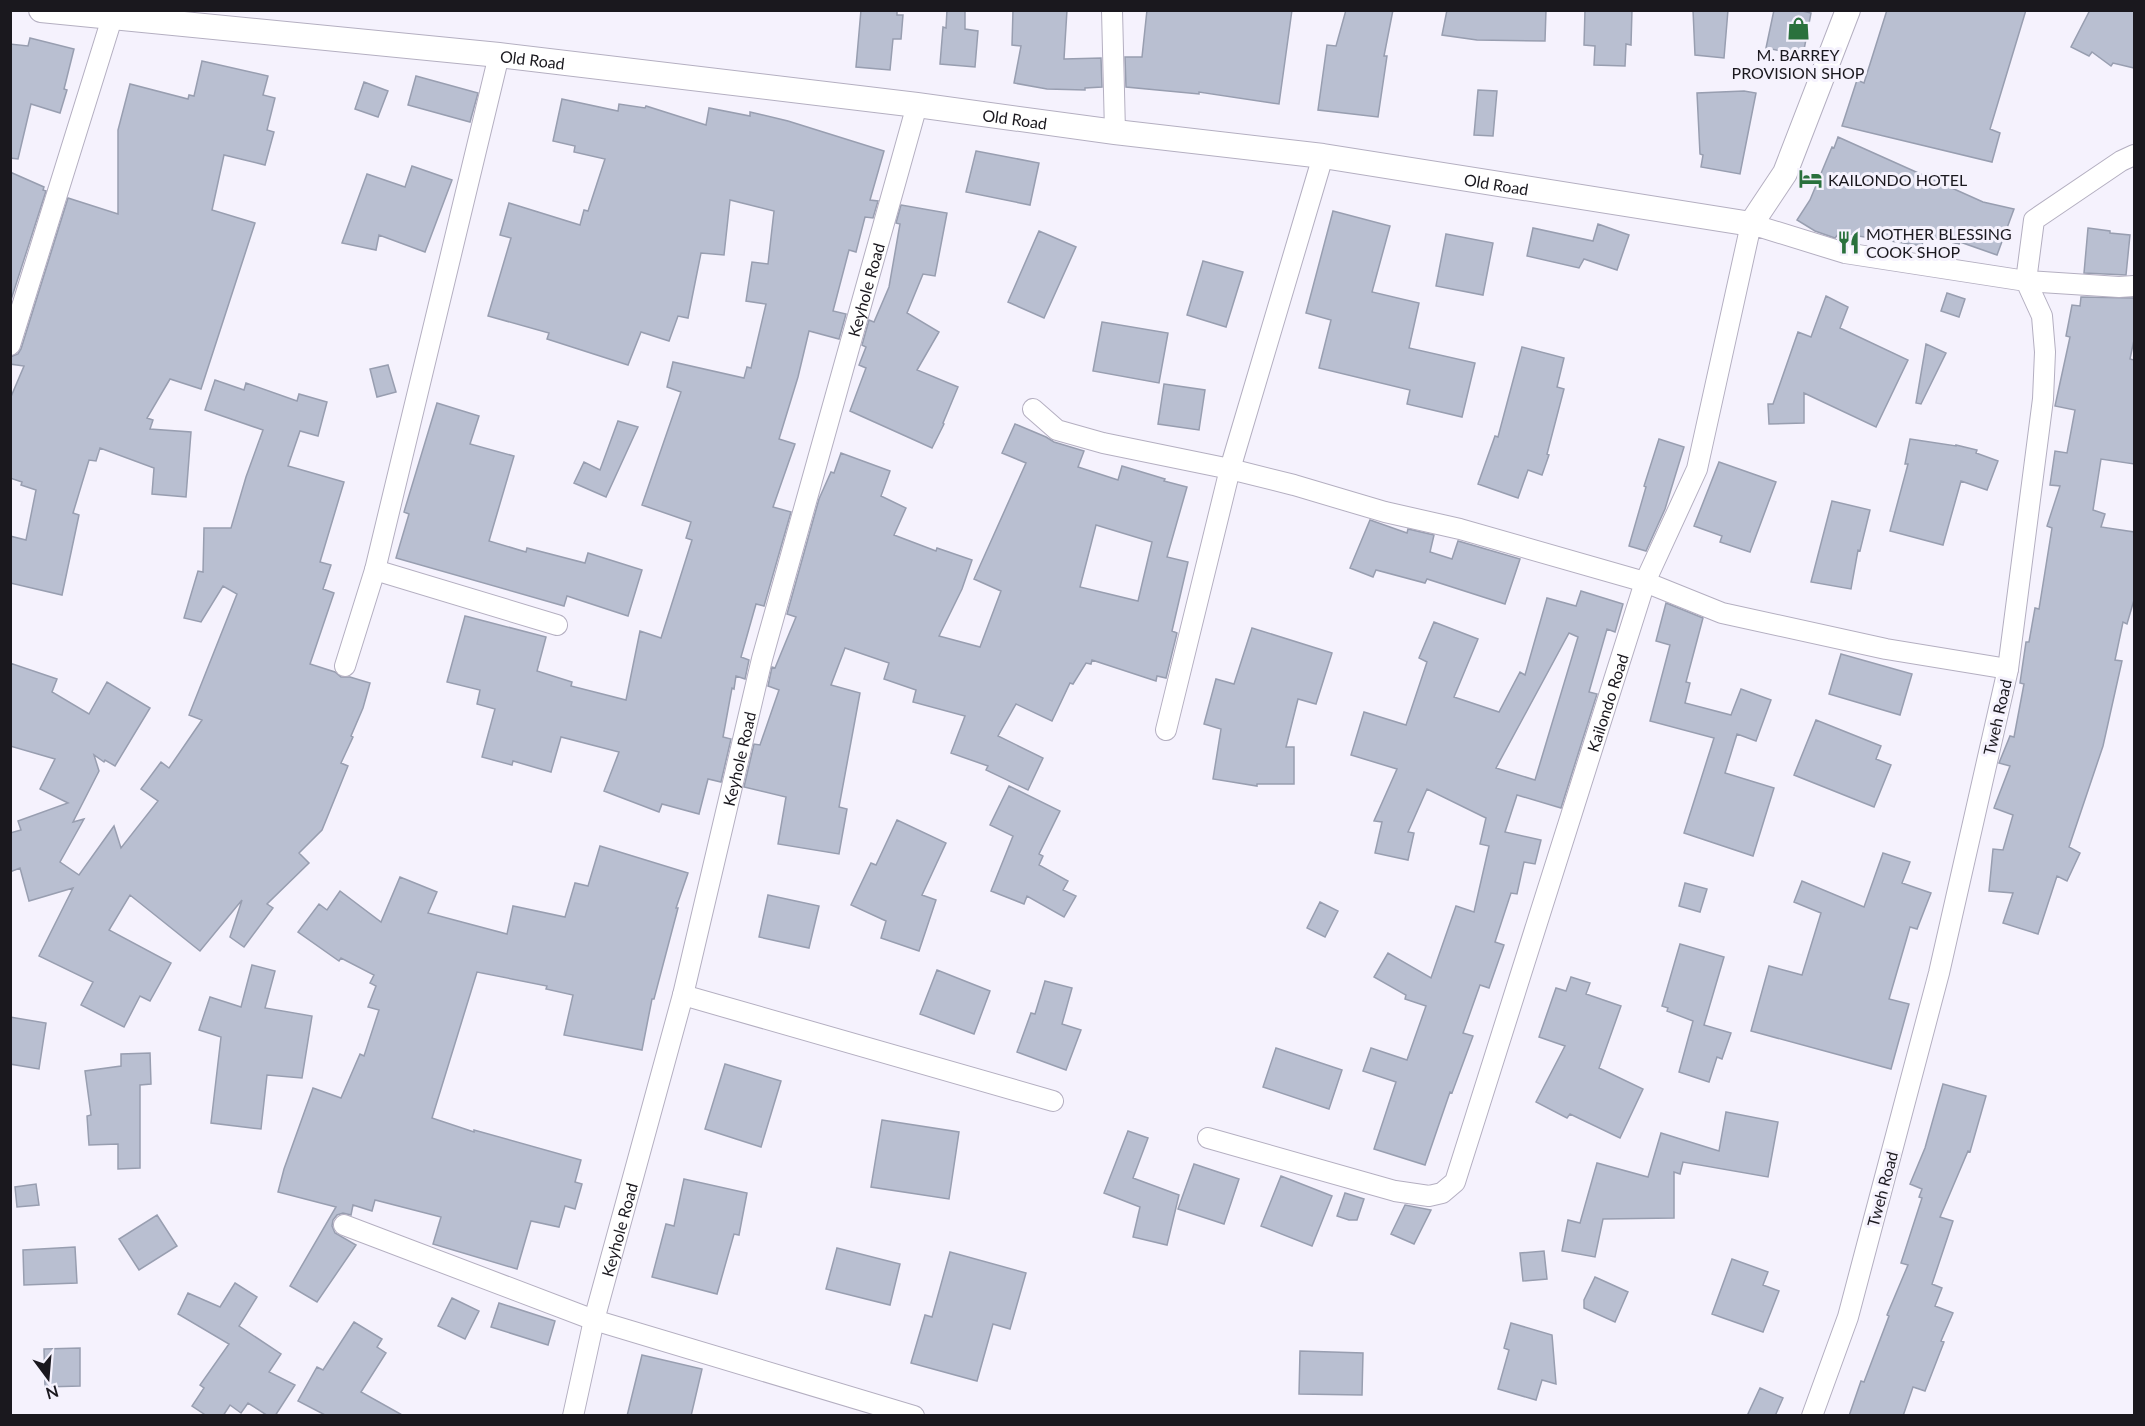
<svg xmlns="http://www.w3.org/2000/svg" width="2145" height="1426" font-family="Lato,sans-serif">
  <rect width="100%" height="100%" fill="#f5f2fd"/>
  <path fill="#b9bfd1" stroke="#989eb0" stroke-width="1.5" fill-rule="evenodd" d="M 861,10 L 897,10 L 897,15 L 903,15 L 901,39 L 893,39 L 890,70 L 856,67 Z
    M 947,10 L 965,10 L 965,29 L 978,31 L 975,67 L 940,64 L 943,27 L 946,28 Z
    M 1013,10 L 1067,10 L 1064,59 L 1101,58 L 1102,87 L 1085,88 L 1085,90 L 1047,89 L 1014,83 L 1021,46 L 1012,45 Z
    M 1147,10 L 1292,10 L 1279,104 L 1199,92 L 1199,94 L 1126,87 L 1125,57 L 1142,57 Z
    M 1346,10 L 1393,10 L 1384,56 L 1387,56 L 1378,117 L 1318,110 L 1327,45 L 1336,46 Z
    M 1447,10 L 1546,10 L 1545,41 L 1477,40 L 1442,35 Z
    M 1585,10 L 1632,10 L 1631,45 L 1626,44 L 1625,66 L 1594,65 L 1595,46 L 1584,45 Z
    M 1693,10 L 1728,10 L 1724,58 L 1695,55 Z
    M 1774,10 L 1798,10 L 1811,13 L 1803,55 L 1766,48 Z
    M 1887,10 L 2026,10 L 1990,129 L 2000,133 L 1992,162 L 1842,126 L 1857,80 L 1864,83 Z
    M 2090,10 L 2134,10 L 2134,68 L 2113,63 L 2111,66 L 2092,52 L 2089,56 L 2071,47 Z
    M 30,38 L 74,49 L 64,89 L 67,90 L 60,113 L 31,104 L 18,159 L 10,158 L 10,44 L 28,46 Z
    M 202,61 L 268,76 L 263,95 L 275,98 L 267,130 L 274,132 L 265,165 L 224,155 L 212,210 L 255,223 L 201,389 L 170,379 L 147,418 L 153,420 L 150,429 L 191,432 L 186,497 L 152,494 L 154,468 L 100,448 L 96,461 L 89,460 L 73,513 L 79,515 L 62,595 L 10,583 L 10,536 L 26,540 L 36,490 L 21,485 L 22,482 L 10,478 L 10,399 L 24,366 L 10,364 L 10,357 L 18,354 L 21,349 L 68,198 L 118,214 L 118,130 L 130,84 L 188,99 L 189,95 L 194,96 Z
    M 416,76 L 478,93 L 470,122 L 408,105 Z
    M 364,82 L 388,91 L 378,117 L 355,109 Z
    M 1478,90 L 1497,91 L 1493,136 L 1474,135 Z
    M 1744,91 L 1756,93 L 1740,174 L 1701,167 L 1703,155 L 1700,154 L 1697,93 Z
    M 562,99 L 618,111 L 619,104 L 645,108 L 646,106 L 706,125 L 709,108 L 750,116 L 750,112 L 788,121 L 884,151 L 870,200 L 878,201 L 873,218 L 865,217 L 856,252 L 849,250 L 833,311 L 846,314 L 839,339 L 809,331 L 798,377 L 779,439 L 795,444 L 773,507 L 791,512 L 764,606 L 756,604 L 741,657 L 749,660 L 745,679 L 736,676 L 734,689 L 732,688 L 723,737 L 731,739 L 721,782 L 708,779 L 699,814 L 662,804 L 659,812 L 604,791 L 619,752 L 561,737 L 551,772 L 513,761 L 512,765 L 482,757 L 495,709 L 477,704 L 480,690 L 447,682 L 465,616 L 546,637 L 537,671 L 572,682 L 571,686 L 626,700 L 640,631 L 661,638 L 692,540 L 686,538 L 691,522 L 642,505 L 681,392 L 667,387 L 673,362 L 744,378 L 747,367 L 751,368 L 766,304 L 746,301 L 752,262 L 768,264 L 774,211 L 730,200 L 724,255 L 701,253 L 688,318 L 678,316 L 669,341 L 641,332 L 628,365 L 547,339 L 549,333 L 488,316 L 511,238 L 500,235 L 509,203 L 580,225 L 584,210 L 588,211 L 605,159 L 574,152 L 575,146 L 553,141 Z
    M 1838,137 L 1983,202 L 2014,209 L 1997,255 L 1960,242 L 1959,244 L 1924,235 L 1922,246 L 1839,233 L 1835,238 L 1815,231 L 1797,220 L 1810,200 L 1832,147 L 1834,148 Z
    M 976,151 L 1039,163 L 1030,205 L 966,192 Z
    M 412,166 L 452,180 L 425,252 L 379,235 L 376,250 L 342,243 L 367,174 L 405,187 Z
    M 10,172 L 44,187 L 43,190 L 46,191 L 10,303 Z
    M 901,205 L 947,213 L 935,276 L 923,274 L 907,313 L 939,332 L 917,370 L 958,387 L 943,423 L 944,424 L 932,448 L 850,411 L 866,368 L 859,365 L 866,347 L 862,345 L 869,320 L 874,322 L 889,287 L 900,224 L 896,223 Z
    M 1333,211 L 1390,226 L 1372,292 L 1419,303 L 1409,348 L 1475,363 L 1462,417 L 1407,404 L 1410,390 L 1319,368 L 1331,320 L 1306,313 Z
    M 1598,224 L 1629,235 L 1617,270 L 1584,259 L 1579,268 L 1527,256 L 1533,228 L 1593,241 Z
    M 2088,228 L 2110,231 L 2110,233 L 2130,235 L 2126,275 L 2084,273 Z
    M 1039,231 L 1076,247 L 1044,318 L 1008,302 Z
    M 1446,234 L 1493,243 L 1483,295 L 1436,286 Z
    M 1203,261 L 1243,272 L 1226,327 L 1187,315 Z
    M 1947,293 L 1965,299 L 1959,317 L 1941,311 Z
    M 1826,296 L 1848,307 L 1840,328 L 1908,360 L 1876,427 L 1804,393 L 1804,423 L 1769,424 L 1768,404 L 1773,404 L 1798,332 L 1811,337 Z
    M 2081,297 L 2134,298 L 2134,340 L 2130,359 L 2134,360 L 2134,464 L 2101,459 L 2093,510 L 2105,514 L 2101,527 L 2134,532 L 2134,600 L 2127,624 L 2123,622 L 2115,660 L 2122,661 L 2103,746 L 2069,847 L 2080,853 L 2067,881 L 2057,876 L 2038,934 L 2003,923 L 2013,893 L 1989,891 L 1993,849 L 2003,850 L 2013,815 L 1994,808 L 2010,766 L 1999,763 L 2010,736 L 2014,737 L 2024,684 L 2020,683 L 2026,642 L 2029,642 L 2035,608 L 2039,609 L 2052,528 L 2047,526 L 2060,486 L 2050,485 L 2055,451 L 2067,453 L 2075,410 L 2055,406 L 2070,337 L 2066,336 L 2072,305 L 2080,306 Z
    M 1102,322 L 1168,333 L 1159,383 L 1093,371 Z
    M 1926,344 L 1946,353 L 1921,404 L 1916,403 Z
    M 1522,347 L 1564,358 L 1557,387 L 1564,389 L 1547,454 L 1549,455 L 1542,475 L 1528,470 L 1518,498 L 1478,484 L 1495,436 L 1498,437 Z
    M 388,365 L 396,392 L 377,397 L 370,369 Z
    M 215,380 L 244,390 L 246,383 L 297,401 L 299,394 L 327,402 L 318,436 L 300,431 L 288,466 L 344,482 L 320,562 L 331,565 L 323,589 L 334,593 L 310,664 L 335,672 L 341,677 L 350,677 L 370,683 L 363,708 L 351,736 L 353,737 L 341,763 L 348,766 L 322,830 L 299,853 L 309,863 L 267,904 L 273,908 L 244,947 L 230,937 L 242,900 L 200,951 L 130,895 L 109,930 L 171,963 L 150,1001 L 140,996 L 124,1027 L 81,1005 L 93,982 L 39,956 L 73,888 L 29,901 L 20,868 L 10,872 L 10,833 L 21,830 L 18,821 L 68,803 L 40,789 L 55,759 L 10,746 L 10,663 L 57,679 L 52,692 L 89,714 L 107,682 L 150,708 L 115,766 L 105,760 L 104,762 L 94,755 L 99,771 L 73,822 L 84,819 L 60,862 L 79,875 L 114,826 L 121,848 L 158,801 L 141,789 L 161,762 L 169,768 L 202,720 L 189,715 L 237,594 L 223,586 L 201,622 L 184,618 L 198,571 L 203,572 L 204,528 L 231,528 L 246,477 L 263,430 L 205,410 Z
    M 1164,384 L 1205,390 L 1199,430 L 1158,424 Z
    M 437,403 L 479,416 L 470,444 L 514,456 L 489,541 L 526,552 L 527,548 L 585,563 L 588,553 L 642,570 L 628,616 L 567,596 L 564,606 L 396,558 L 409,514 L 404,512 Z
    M 618,421 L 638,427 L 606,497 L 574,483 L 584,462 L 600,470 Z
    M 1015,424 L 1046,437 L 1054,442 L 1084,451 L 1078,467 L 1118,480 L 1122,466 L 1165,479 L 1164,481 L 1187,487 L 1167,557 L 1188,562 L 1172,631 L 1177,633 L 1166,678 L 1157,676 L 1156,681 L 1092,660 L 1091,664 L 1086,663 L 1073,684 L 1070,683 L 1052,721 L 1016,704 L 998,736 L 1043,758 L 1028,790 L 986,770 L 988,766 L 951,753 L 965,716 L 913,702 L 916,690 L 884,679 L 889,663 L 845,648 L 831,685 L 860,693 L 839,807 L 847,809 L 839,854 L 778,844 L 786,797 L 744,787 L 754,744 L 760,745 L 779,690 L 768,686 L 772,667 L 775,668 L 796,617 L 787,614 L 819,499 L 831,472 L 834,473 L 841,453 L 890,471 L 881,496 L 906,508 L 894,535 L 936,551 L 937,548 L 972,560 L 962,589 L 939,636 L 980,647 L 1001,591 L 974,579 L 1026,463 L 1002,453 ZM 1096,525 L 1152,542 L 1138,601 L 1080,587 Z
    M 1659,439 L 1684,447 L 1665,509 L 1646,551 L 1629,546 L 1646,487 L 1644,486 Z
    M 1910,439 L 1956,446 L 1956,445 L 1977,450 L 1976,453 L 1998,461 L 1987,490 L 1961,481 L 1943,545 L 1890,531 L 1908,464 L 1905,464 Z
    M 1719,462 L 1776,482 L 1750,552 L 1720,542 L 1722,536 L 1694,526 Z
    M 1832,501 L 1870,510 L 1860,551 L 1858,550 L 1851,589 L 1811,582 Z
    M 1370,520 L 1407,533 L 1408,529 L 1434,535 L 1430,552 L 1452,559 L 1458,541 L 1520,559 L 1505,604 L 1427,579 L 1425,583 L 1376,570 L 1373,577 L 1350,568 Z
    M 1581,591 L 1623,604 L 1615,632 L 1607,629 L 1589,692 L 1597,694 L 1561,808 L 1517,795 L 1505,832 L 1541,840 L 1535,864 L 1524,862 L 1517,894 L 1511,893 L 1495,942 L 1504,945 L 1489,988 L 1480,985 L 1463,1033 L 1473,1036 L 1452,1093 L 1450,1092 L 1425,1165 L 1374,1149 L 1396,1082 L 1363,1071 L 1371,1048 L 1407,1060 L 1426,1006 L 1405,999 L 1406,995 L 1374,977 L 1388,953 L 1431,978 L 1456,906 L 1474,912 L 1489,846 L 1480,844 L 1486,818 L 1427,789 L 1408,832 L 1414,833 L 1408,860 L 1375,853 L 1382,822 L 1374,821 L 1397,769 L 1351,755 L 1364,712 L 1406,725 L 1427,662 L 1419,658 L 1434,622 L 1478,639 L 1454,697 L 1499,712 L 1520,672 L 1525,675 L 1547,598 L 1576,606 ZM 1569,633 L 1578,637 L 1535,780 L 1496,768 Z
    M 1666,603 L 1703,618 L 1686,682 L 1690,683 L 1685,703 L 1731,715 L 1741,689 L 1771,700 L 1756,741 L 1737,734 L 1725,773 L 1774,788 L 1753,856 L 1684,833 L 1714,738 L 1650,721 L 1670,645 L 1656,641 Z
    M 1252,628 L 1332,653 L 1316,704 L 1298,699 L 1286,747 L 1294,747 L 1294,784 L 1257,784 L 1257,786 L 1213,779 L 1221,729 L 1204,724 L 1216,679 L 1234,684 Z
    M 1841,654 L 1912,674 L 1900,715 L 1829,694 Z
    M 1816,720 L 1881,746 L 1876,759 L 1891,765 L 1874,807 L 1794,775 Z
    M 1009,786 L 1060,811 L 1039,854 L 1043,856 L 1039,865 L 1068,881 L 1063,890 L 1076,896 L 1064,917 L 1027,896 L 1024,904 L 991,891 L 1013,836 L 990,825 Z
    M 897,820 L 946,843 L 922,895 L 936,900 L 919,951 L 881,938 L 886,921 L 851,905 L 871,863 L 876,865 Z
    M 600,846 L 688,873 L 676,908 L 678,908 L 654,999 L 652,999 L 642,1050 L 564,1035 L 573,995 L 546,989 L 547,986 L 477,972 L 432,1118 L 474,1132 L 474,1130 L 581,1160 L 575,1182 L 582,1184 L 575,1209 L 565,1206 L 559,1227 L 531,1221 L 517,1269 L 433,1244 L 441,1217 L 375,1200 L 372,1211 L 353,1205 L 351,1215 L 343,1213 L 337,1215 L 333,1220 L 332,1226 L 335,1233 L 356,1245 L 317,1302 L 290,1286 L 336,1207 L 278,1192 L 284,1169 L 313,1088 L 341,1098 L 360,1054 L 364,1056 L 379,1010 L 368,1007 L 376,986 L 370,983 L 374,975 L 341,958 L 339,961 L 298,932 L 319,904 L 327,910 L 340,891 L 381,922 L 400,877 L 437,892 L 428,913 L 507,934 L 513,906 L 565,917 L 575,883 L 588,886 Z
    M 1883,853 L 1910,862 L 1902,883 L 1931,893 L 1917,929 L 1910,927 L 1889,999 L 1909,1004 L 1891,1069 L 1751,1031 L 1769,966 L 1802,975 L 1821,913 L 1794,902 L 1802,881 L 1864,907 Z
    M 1685,883 L 1707,889 L 1700,912 L 1679,906 Z
    M 768,895 L 819,906 L 809,948 L 759,937 Z
    M 1320,902 L 1338,911 L 1325,937 L 1307,928 Z
    M 1680,944 L 1724,957 L 1704,1025 L 1731,1033 L 1722,1059 L 1717,1057 L 1709,1082 L 1679,1072 L 1693,1021 L 1667,1011 L 1668,1008 L 1662,1006 Z
    M 252,965 L 275,971 L 265,1008 L 312,1016 L 302,1078 L 267,1075 L 261,1129 L 211,1123 L 221,1037 L 199,1030 L 210,997 L 241,1007 Z
    M 937,970 L 990,991 L 974,1034 L 920,1014 Z
    M 1571,977 L 1590,983 L 1586,994 L 1621,1006 L 1599,1068 L 1643,1089 L 1620,1138 L 1570,1114 L 1567,1118 L 1536,1102 L 1565,1046 L 1539,1037 L 1556,988 L 1566,991 Z
    M 1045,981 L 1072,988 L 1062,1024 L 1081,1030 L 1066,1070 L 1017,1052 L 1031,1013 L 1035,1014 Z
    M 10,1017 L 46,1023 L 39,1069 L 10,1064 Z
    M 1276,1048 L 1342,1070 L 1329,1109 L 1263,1087 Z
    M 150,1053 L 151,1084 L 140,1085 L 140,1168 L 118,1169 L 118,1144 L 89,1145 L 87,1116 L 91,1115 L 85,1071 L 121,1066 L 121,1054 Z
    M 725,1064 L 781,1081 L 761,1147 L 705,1129 Z
    M 1943,1084 L 1986,1096 L 1970,1152 L 1968,1151 L 1940,1217 L 1953,1221 L 1932,1284 L 1942,1288 L 1935,1306 L 1953,1313 L 1941,1341 L 1944,1342 L 1925,1391 L 1913,1387 L 1903,1416 L 1849,1416 L 1861,1381 L 1864,1382 L 1889,1316 L 1887,1315 L 1908,1265 L 1901,1263 L 1922,1198 L 1919,1197 L 1922,1189 L 1910,1184 L 1925,1148 Z
    M 1726,1112 L 1778,1122 L 1768,1177 L 1683,1162 L 1680,1174 L 1674,1172 L 1674,1218 L 1603,1219 L 1595,1257 L 1562,1251 L 1568,1220 L 1580,1223 L 1597,1163 L 1648,1177 L 1661,1133 L 1719,1151 Z
    M 882,1120 L 959,1132 L 949,1199 L 871,1187 Z
    M 1128,1131 L 1148,1138 L 1133,1178 L 1179,1195 L 1167,1245 L 1133,1237 L 1140,1207 L 1104,1193 Z
    M 1194,1164 L 1239,1179 L 1224,1224 L 1178,1209 Z
    M 1281,1176 L 1332,1196 L 1312,1246 L 1261,1226 Z
    M 684,1179 L 747,1193 L 739,1235 L 734,1234 L 717,1294 L 652,1277 L 666,1224 L 674,1226 Z
    M 36,1184 L 39,1205 L 17,1207 L 15,1187 Z
    M 1345,1193 L 1364,1199 L 1357,1220 L 1349,1220 L 1337,1216 Z
    M 1405,1205 L 1431,1210 L 1414,1244 L 1391,1234 Z
    M 157,1215 L 177,1246 L 139,1270 L 119,1239 Z
    M 75,1247 L 77,1283 L 24,1285 L 23,1250 Z
    M 837,1248 L 900,1264 L 890,1305 L 826,1289 Z
    M 1544,1251 L 1547,1279 L 1523,1281 L 1520,1253 Z
    M 950,1252 L 1026,1273 L 1010,1329 L 993,1324 L 977,1381 L 911,1363 L 925,1315 L 932,1317 Z
    M 1732,1259 L 1768,1272 L 1763,1285 L 1779,1291 L 1763,1332 L 1712,1314 Z
    M 1595,1277 L 1628,1292 L 1615,1322 L 1584,1308 L 1584,1300 Z
    M 235,1283 L 257,1297 L 239,1326 L 281,1354 L 269,1372 L 295,1385 L 275,1416 L 268,1416 L 248,1403 L 241,1413 L 230,1405 L 223,1416 L 207,1416 L 192,1406 L 204,1388 L 200,1385 L 229,1344 L 178,1314 L 188,1293 L 220,1307 Z
    M 452,1298 L 479,1311 L 465,1339 L 438,1326 Z
    M 499,1303 L 555,1321 L 548,1345 L 491,1327 Z
    M 354,1322 L 382,1339 L 377,1347 L 386,1353 L 361,1392 L 404,1416 L 327,1416 L 298,1401 L 317,1367 L 323,1370 Z
    M 1511,1323 L 1552,1335 L 1556,1384 L 1542,1380 L 1536,1400 L 1498,1389 L 1509,1350 L 1504,1348 Z
    M 80,1348 L 80,1386 L 45,1387 L 44,1349 Z
    M 1300,1351 L 1363,1353 L 1362,1395 L 1299,1394 Z
    M 642,1355 L 702,1369 L 691,1416 L 627,1416 Z
    M 1760,1388 L 1783,1398 L 1775,1416 L 1747,1416 Z"/>
  <g fill="none" stroke-linecap="round" stroke-linejoin="round">
    <defs>
      <g id="minor">
        <path d="M 1112,10 L 1115,132"/>
        <path d="M 2134,155 L 2121,161 L 2034,220 L 2026,281 L 2119,287 L 2134,286"/>
        <path d="M 10,345 L 112,18"/>
        <path d="M 1033,409 L 1057,430 L 1103,443 L 1230,469 L 1294,485 L 1385,512 L 1460,529 L 1645,582 L 1722,613 L 1886,649 L 2008,669"/>
        <path d="M 375,570 L 557,625"/>
        <path d="M 345,666 L 375,570 L 499,55"/>
        <path d="M 1166,730 L 1230,469 L 1323,156"/>
        <path d="M 683,995 L 1053,1101"/>
        <path id="s1" d="M 1208,1138 L 1395,1191 L 1429,1196 L 1442,1193 L 1455,1182 L 1645,582 L 1697,469 L 1751,224 L 1845,253 L 2026,281 L 2042,316 L 2045,352 L 2043,399 L 2008,669 L 1939,973 L 1848,1317 L 1812,1416"/>
        <path d="M 344,1225 L 594,1320 L 914,1416"/>
        <path id="s2" d="M 573,1416 L 594,1320 L 683,995 L 762,659 L 917,105"/>
      </g>
      <g id="tertiary">
        <path id="s3" d="M 41,10 L 499,55 L 917,105 L 1115,132 L 1323,156 L 1751,224 L 1785,173 L 1848,10"/>
      </g>
    </defs>
    <use href="#minor" stroke="#b4afc1" stroke-width="22"/>
    <use href="#tertiary" stroke="#b4afc1" stroke-width="26"/>
    <use href="#minor" stroke="#fff" stroke-width="20"/>
    <use href="#tertiary" stroke="#fff" stroke-width="24"/>
  </g>
  <defs>
    <symbol id="shop-bare" viewBox="-9 -9 18 18"><path d="M-5-2.5h2.3a2.7 3.5 0 0 1 5.4 0H5L5.5 6h-11ZM-1.5-2.5h3a1.5 2.3 0 0 0-3 0Z" fill="#2a713d" stroke="#f5f2fd" stroke-width="2.5" paint-order="stroke"/></symbol>
    <symbol id="hotel-bare" viewBox="-9 -9 18 18"><path d="M-6-4.5h1.5V1H6V5H4.5V3h-9V5H-6ZM-4 0a1.8 1.8 0 1 1 3.6 0ZM.5 0V-2.5h3Q6-2.5 6 0Z" fill="#2a713d" stroke="#f5f2fd" stroke-width="2.5" paint-order="stroke"/></symbol>
    <symbol id="restaurant-bare" viewBox="-9 -9 18 18"><path d="M-5-6h1v4h1v-4h1v4h1v-4h1v5L-1.5 .5V6h-2V.5L-5-1ZM5-6V6H3V1.5H1.5Q1.5-4 5-6Z" fill="#2a713d" stroke="#f5f2fd" stroke-width="2.5" paint-order="stroke"/></symbol>
  </defs>
  <g fill-rule="evenodd">
    <use href="#shop-bare" x="1782" y="12" width="33" height="33"/>
    <use href="#hotel-bare" x="1794" y="162" width="33" height="33"/>
    <use href="#restaurant-bare" x="1832" y="226" width="33" height="33"/>
  </g>
  <g text-anchor="middle" dominant-baseline="central" stroke-width="6" stroke-linejoin="round" paint-order="stroke">
    <g font-size="16" fill="#1a181e" stroke="#f5f2fd" text-anchor="start">
      <text x="1798" y="54" text-anchor="middle">M. BARREY<tspan x="1798" dy="18">PROVISION SHOP</tspan></text>
      <text x="1828" y="179">KAILONDO HOTEL</text>
      <text x="1866" y="233">MOTHER BLESSING<tspan x="1866" dy="18">COOK SHOP</tspan></text>
    </g>
    <g font-size="16" fill="#1a181e" stroke="#f5f2fd">
      <text stroke="none"><textPath href="#s3" startOffset="494">Old Road</textPath></text>
      <text stroke="none"><textPath href="#s3" startOffset="980">Old Road</textPath></text>
      <text stroke="none"><textPath href="#s3" startOffset="1466">Old Road</textPath></text>
      <text stroke="none"><textPath href="#s2" startOffset="1164">Keyhole Road</textPath></text>
      <text stroke="none"><textPath href="#s1" startOffset="762">Kailondo Road</textPath></text>
      <text transform="translate(1997 717) rotate(-77)">Tweh Road</text>
      <text stroke="none"><textPath href="#s2" startOffset="678">Keyhole Road</textPath></text>
      <text transform="translate(1882 1189) rotate(-75)">Tweh Road</text>
      <text stroke="none"><textPath href="#s2" startOffset="192">Keyhole Road</textPath></text>
    </g>
  </g>
  <rect width="2145" height="1426" fill="none" stroke="#1a181e" stroke-width="24"/>
  <g transform="translate(48 1378) rotate(164)" stroke="#f5f2fd" stroke-width="4.5" paint-order="stroke">
  <path d="M0-4.5L10 22L0 15L-10 22Z" fill="#1a181e"/>
  <text y="-9" font-size="16" font-weight="bold" text-anchor="middle" fill="#1a181e">N</text>
  </g>
</svg>
